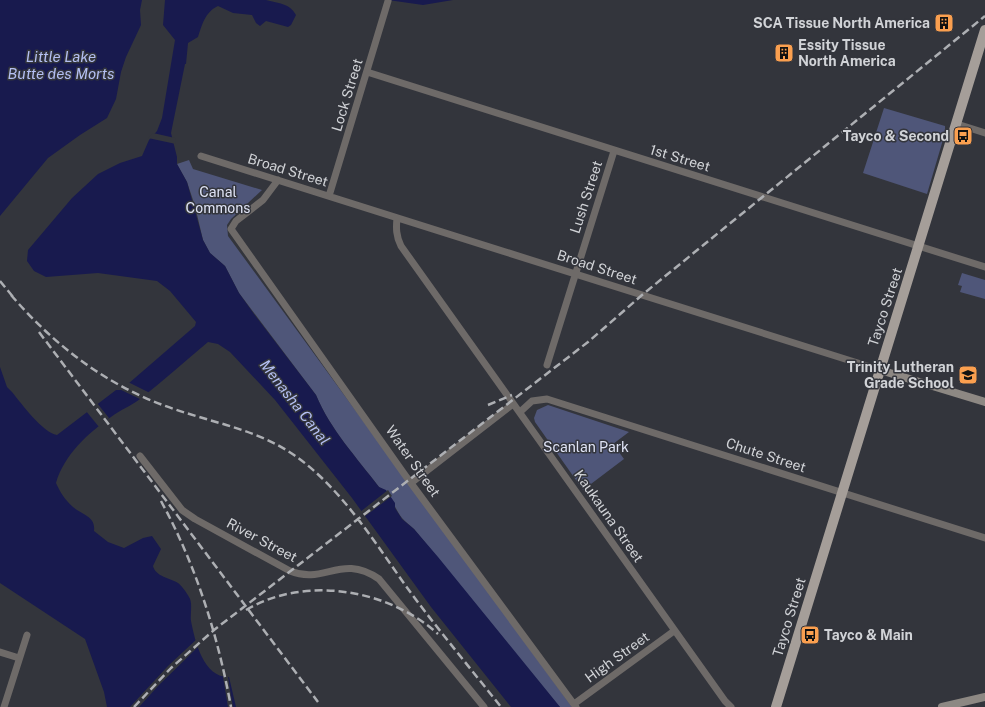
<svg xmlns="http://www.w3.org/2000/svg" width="985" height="707" font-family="'Public Sans',sans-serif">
  <rect width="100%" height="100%" fill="#33353c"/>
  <path fill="#4f5679" d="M 884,108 L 945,126 L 945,133 L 927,194 L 863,173 Z
    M 189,160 L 193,169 L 262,190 L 231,219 L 227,225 L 228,236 L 572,707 L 560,707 L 558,705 L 414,529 C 410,525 405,522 402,518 C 393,507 393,494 379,487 C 357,458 330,429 316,395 L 239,293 L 225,266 L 210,253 L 203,240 L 195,206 L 187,182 L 177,164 Z
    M 962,273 L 985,280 L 985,299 L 960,292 L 962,286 L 958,285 Z
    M 548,405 L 629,432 L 613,444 L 624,459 L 583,490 L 535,422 L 534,418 L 537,410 Z"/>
  <path fill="#181a4e" d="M 0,0 L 142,0 L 140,10 L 141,25 L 126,57 L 121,72 L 116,99 L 107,118 L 80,135 L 48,158 L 0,216 Z
    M 165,0 L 266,0 C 277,3 290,3 296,15 L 291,25 L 288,27 L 266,21 L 260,26 L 256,23 L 252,15 L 233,13 L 218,6 C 205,12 202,25 198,37 L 188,43 L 186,64 L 185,64 L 171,133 L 177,157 L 177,164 L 187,182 L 203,240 L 210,253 L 225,266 L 239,293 L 254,314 L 316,395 C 330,429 357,458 379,487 L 386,490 L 395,503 L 395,508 L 402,519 L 414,529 L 438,557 L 560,707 L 511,707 L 431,607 L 352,498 L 275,400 L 230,352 L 218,344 L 208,342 C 185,361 163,381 140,399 C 131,406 120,410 111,417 C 88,433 64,455 56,483 C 60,492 65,500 73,507 C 82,515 96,516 94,531 L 108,542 L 124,548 L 143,538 L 152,536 L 161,549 L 153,566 C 156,577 170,578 178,583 C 181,585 187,593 189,597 C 193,603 190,614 191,621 C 195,642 204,678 229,677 L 236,707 L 107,707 L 104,692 L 85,639 L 0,583 L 0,367 L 7,387 L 12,392 C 21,403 43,433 57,435 L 116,390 L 121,390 L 195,326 L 196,322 L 170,291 L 157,281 L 98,273 L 46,277 L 34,271 L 27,261 L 28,250 L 72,198 L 98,174 L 120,163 L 142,156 L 149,140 L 157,131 L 162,118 L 175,40 L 163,25 Z
    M 388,0 L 453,0 L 423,5 Z"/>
  <path fill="#33353c" d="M 153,133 L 175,138 L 176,144 L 148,138 Z
    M 128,382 L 150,393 L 142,400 L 117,388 L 120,388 Z
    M 97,403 L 109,418 L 99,427 L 86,411 Z
    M 388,490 L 392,496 L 364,517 L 360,512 Z
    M 198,638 L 200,645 L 159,685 L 139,707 L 130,707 L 168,666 Z
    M 228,676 L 230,690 L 233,707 L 228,707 L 223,677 Z"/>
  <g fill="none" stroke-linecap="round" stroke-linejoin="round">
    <path stroke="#6e6a68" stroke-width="7" d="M 367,72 L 985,267
      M 957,124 L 985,133
      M 201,156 L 880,370
      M 278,180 L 263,200 L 236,221 L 231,229 L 405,475 L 576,707
      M 329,196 L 388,1
      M 397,218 C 396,228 396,236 401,246 L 725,701 L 731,707
      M 547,365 L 614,151
      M 520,412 L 532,401 L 547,399 L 985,538
      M 140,456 L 182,510 L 195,519 L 290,571 C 325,585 341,553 379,579 L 484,707
      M 411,483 L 513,404
      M 0,652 L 19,658
      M 574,704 L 674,631
      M 4,707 L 27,635"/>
    <path stroke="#8d8883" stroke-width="8" d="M 880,370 L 985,402
      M 942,707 L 985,697"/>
    <path stroke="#a59e99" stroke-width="10" d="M 776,707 L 985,30"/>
    <path stroke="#adafb3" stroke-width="2.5" stroke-dasharray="8 4" stroke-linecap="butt" d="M 0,281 L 14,298
      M 11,295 C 55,346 108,387 174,409 C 214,423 258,430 294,455 C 343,489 376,545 411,593 C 440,632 471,669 501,707
      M 39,332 L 318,702
      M 488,405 L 512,395
      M 161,501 C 196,565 218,636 231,707
      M 246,610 C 305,575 388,589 438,634
      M 134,707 L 171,668 L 214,630 L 588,342 L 642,295 L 985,16"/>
  </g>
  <defs>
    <symbol id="building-square" viewBox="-11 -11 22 22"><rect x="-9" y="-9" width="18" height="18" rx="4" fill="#fa9f4f" stroke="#33353c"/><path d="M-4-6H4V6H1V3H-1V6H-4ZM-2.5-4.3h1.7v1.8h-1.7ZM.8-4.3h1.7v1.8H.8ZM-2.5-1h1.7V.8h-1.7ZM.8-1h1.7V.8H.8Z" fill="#111"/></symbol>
    <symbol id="bus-square" viewBox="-11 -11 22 22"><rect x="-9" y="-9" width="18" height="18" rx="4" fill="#fa9f4f" stroke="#33353c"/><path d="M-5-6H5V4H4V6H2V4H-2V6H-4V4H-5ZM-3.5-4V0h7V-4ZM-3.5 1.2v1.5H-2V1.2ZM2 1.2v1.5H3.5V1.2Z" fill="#111"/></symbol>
    <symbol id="school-square" viewBox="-11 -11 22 22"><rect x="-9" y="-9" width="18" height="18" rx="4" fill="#fa9f4f" stroke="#33353c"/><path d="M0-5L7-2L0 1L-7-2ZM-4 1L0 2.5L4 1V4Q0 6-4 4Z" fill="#111"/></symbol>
  </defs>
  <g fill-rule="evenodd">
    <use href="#building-square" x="933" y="12" width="22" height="22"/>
    <use href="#building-square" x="773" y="42" width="22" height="22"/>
    <use href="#bus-square" x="952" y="125" width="22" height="22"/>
    <use href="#school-square" x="957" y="364" width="22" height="22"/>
    <use href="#bus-square" x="799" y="624" width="22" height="22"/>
  </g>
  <g text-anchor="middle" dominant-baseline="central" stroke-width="3" stroke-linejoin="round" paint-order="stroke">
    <g font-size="14" font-weight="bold" fill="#d1d3d7" stroke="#33353c" text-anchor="end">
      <text x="930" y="23">SCA Tissue North America</text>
      <text x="798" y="45" text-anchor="start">Essity Tissue<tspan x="798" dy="16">North America</tspan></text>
      <text x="949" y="136">Tayco &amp; Second</text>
      <text x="954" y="367">Trinity Lutheran<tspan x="954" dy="16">Grade School</tspan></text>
      <text x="824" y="635" text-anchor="start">Tayco &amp; Main</text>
    </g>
    <g font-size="14" fill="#d1d3d7" stroke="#33353c">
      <text transform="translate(347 95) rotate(-73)">Lock Street</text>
      <text transform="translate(680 158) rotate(17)">1st Street</text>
      <text transform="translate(288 170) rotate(17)">Broad Street</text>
      <text transform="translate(586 197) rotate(-72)">Lush Street</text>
      <text transform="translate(597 267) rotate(18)">Broad Street</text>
      <text transform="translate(885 307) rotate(-72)">Tayco Street</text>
      <text transform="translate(766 455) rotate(18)">Chute Street</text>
      <text transform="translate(413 461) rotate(55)">Water Street</text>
      <text transform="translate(609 516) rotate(55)">Kaukauna Street</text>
      <text transform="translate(262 540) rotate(28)">River Street</text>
      <text transform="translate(789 617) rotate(-73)">Tayco Street</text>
      <text transform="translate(617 657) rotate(-36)">High Street</text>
    </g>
    <g font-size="14" fill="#dfe3f5" stroke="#33353c">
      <text x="218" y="192">Canal<tspan x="218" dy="16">Commons</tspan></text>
      <text x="586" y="447">Scanlan Park</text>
    </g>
    <g font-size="15" font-style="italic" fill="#b4bff3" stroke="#33353c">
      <text x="61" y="56">Little Lake<tspan x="61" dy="17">Butte des Morts</tspan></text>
      <text transform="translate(295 402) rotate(52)">Menasha Canal</text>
    </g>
  </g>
</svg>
